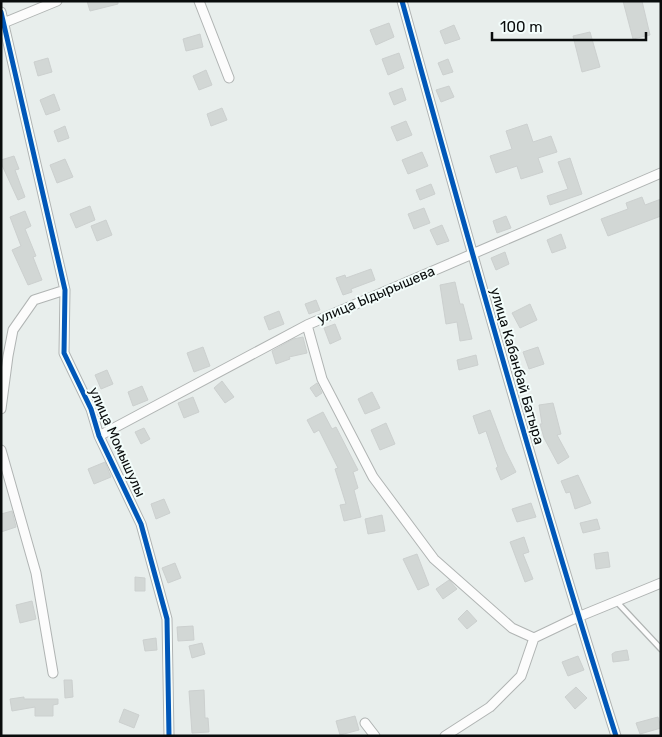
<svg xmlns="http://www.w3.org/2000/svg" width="662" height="737" font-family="Rubik,sans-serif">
  <rect width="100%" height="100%" fill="#e8eeec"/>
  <path fill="#d2d7d5" stroke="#ccd0cf" d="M 87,1 L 118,1 L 118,4 L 90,11 Z
    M 623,1 L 642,1 L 650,35 L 633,39 Z
    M 389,23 L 394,37 L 376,45 L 370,30 Z
    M 454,25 L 460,39 L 445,44 L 440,31 Z
    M 590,32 L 600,67 L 582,72 L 573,36 Z
    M 200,34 L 203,47 L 186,51 L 183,39 Z
    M 399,53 L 404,68 L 388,75 L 382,59 Z
    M 48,58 L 52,72 L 38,76 L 34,62 Z
    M 448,59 L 453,72 L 443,75 L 438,63 Z
    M 206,70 L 212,85 L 199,90 L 193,76 Z
    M 449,86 L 454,97 L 441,102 L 436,90 Z
    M 402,88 L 406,100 L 394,105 L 389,93 Z
    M 54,94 L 60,110 L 46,115 L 40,100 Z
    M 222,108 L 227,120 L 211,126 L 207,114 Z
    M 406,121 L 412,135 L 397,141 L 391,127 Z
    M 527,124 L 533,142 L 551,136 L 557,152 L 538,158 L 543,172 L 521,179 L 517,166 L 496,173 L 490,156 L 512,149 L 506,131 Z
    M 65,126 L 69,138 L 58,142 L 54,131 Z
    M 422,152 L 428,166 L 408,174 L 402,160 Z
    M 14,156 L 19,169 L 15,170 L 25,197 L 18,200 L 1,163 L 1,160 Z
    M 570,158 L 582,194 L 550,205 L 547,196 L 568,189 L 558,162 Z
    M 65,159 L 73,177 L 57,183 L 50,165 Z
    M 431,184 L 435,194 L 420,200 L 416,190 Z
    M 642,197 L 645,205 L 661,199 L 661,216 L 608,236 L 601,219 L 628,209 L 626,203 Z
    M 90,206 L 95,220 L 76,228 L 70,214 Z
    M 424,208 L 430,223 L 414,229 L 408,214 Z
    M 25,211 L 31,226 L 25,229 L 36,256 L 33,257 L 42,280 L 28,285 L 12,250 L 21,246 L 10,217 Z
    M 506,216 L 511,228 L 497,233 L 493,221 Z
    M 106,220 L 112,235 L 97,241 L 91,226 Z
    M 442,225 L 449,241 L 437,245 L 430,230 Z
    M 561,234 L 566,248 L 552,253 L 547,240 Z
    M 505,252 L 509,264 L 496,270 L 491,258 Z
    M 371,269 L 375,280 L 351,289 L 352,292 L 343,295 L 336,278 L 345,275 L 346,278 Z
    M 455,282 L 460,304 L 463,304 L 472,339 L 460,341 L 457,322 L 446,324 L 440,285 Z
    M 316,300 L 320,310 L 309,314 L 305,304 Z
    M 530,304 L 537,320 L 520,328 L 512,313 Z
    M 279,311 L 284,324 L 269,330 L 264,317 Z
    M 335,324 L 341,339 L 330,344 L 324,328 Z
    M 303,337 L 307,353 L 289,357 L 290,359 L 276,364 L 272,351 L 293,339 Z
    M 203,347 L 210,366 L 194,372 L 187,353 Z
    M 538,347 L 544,364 L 529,369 L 523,352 Z
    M 476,355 L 478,365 L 459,370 L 457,360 Z
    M 107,370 L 113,384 L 101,389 L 95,375 Z
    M 222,381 L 234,397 L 225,403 L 214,388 Z
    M 317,383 L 322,393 L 316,397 L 310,388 Z
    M 142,386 L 148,400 L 133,406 L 128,392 Z
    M 372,392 L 380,408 L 365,414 L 358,399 Z
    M 193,397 L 199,412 L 184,418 L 178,403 Z
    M 553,403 L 561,434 L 557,435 L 569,457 L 558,464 L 544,438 L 540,424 L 542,424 L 539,405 Z
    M 490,410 L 505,450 L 516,472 L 501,480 L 496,468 L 498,467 L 486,431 L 479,434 L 473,416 Z
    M 323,412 L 332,429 L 336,427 L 358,470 L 353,472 L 358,488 L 354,490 L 361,517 L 344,521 L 340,505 L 346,504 L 335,469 L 338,468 L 319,430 L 314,433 L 307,420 Z
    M 386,423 L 395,444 L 380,450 L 371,430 Z
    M 144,428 L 150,439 L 141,444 L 135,432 Z
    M 105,462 L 111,477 L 94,484 L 88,469 Z
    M 578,475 L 591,503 L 575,509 L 570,492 L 566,493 L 561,481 Z
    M 164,499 L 170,513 L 156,519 L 151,504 Z
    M 531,503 L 536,517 L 517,522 L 512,509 Z
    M 12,511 L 16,527 L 1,532 L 1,514 Z
    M 382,515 L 385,531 L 368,534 L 365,519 Z
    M 597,519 L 600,529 L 583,533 L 580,523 Z
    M 524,537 L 529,552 L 523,554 L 533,579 L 525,582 L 510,542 Z
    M 608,552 L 610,567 L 596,569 L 594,554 Z
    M 417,554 L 429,585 L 418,590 L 403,559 Z
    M 175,563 L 181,578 L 168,583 L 162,568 Z
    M 135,577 L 145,578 L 145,591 L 135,591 Z
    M 449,580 L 457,589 L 443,599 L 436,589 Z
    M 32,601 L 36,619 L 20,623 L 16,605 Z
    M 467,610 L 477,621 L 467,629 L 458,619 Z
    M 193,626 L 194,640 L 178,641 L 177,627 Z
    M 156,638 L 157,650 L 145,651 L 143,640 Z
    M 202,643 L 205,654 L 192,658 L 189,646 Z
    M 627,650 L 629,660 L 613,662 L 612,654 L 615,652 Z
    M 578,656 L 584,670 L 568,676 L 562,662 Z
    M 64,680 L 72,680 L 73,697 L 65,698 Z
    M 576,687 L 587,698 L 575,709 L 565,697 Z
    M 204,690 L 205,718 L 208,718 L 209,732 L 192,733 L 189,691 Z
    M 24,697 L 24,699 L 58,699 L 58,704 L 53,705 L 53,716 L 35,716 L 35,707 L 12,711 L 10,699 Z
    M 124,709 L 139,715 L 134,728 L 119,722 Z
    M 355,716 L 359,730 L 340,735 L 336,721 Z
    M 658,717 L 661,728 L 640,734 L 636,723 Z"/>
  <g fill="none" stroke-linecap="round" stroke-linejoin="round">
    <defs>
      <path id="lane" d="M 616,601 L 661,649"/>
      <path id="street" d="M 199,1 L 229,78
        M 402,1 C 470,247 539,493 616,736
        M 1,12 L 65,290 L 64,353 L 91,409 L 99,436 L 141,524 L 167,619 L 169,736
        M 1,24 L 57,1
        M 307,325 L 322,379 L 373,477 L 434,559 L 512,628 L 534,638
        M 1,409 L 8,356 L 13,330 L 34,300 L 65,290
        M 99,436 L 307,325 L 661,173
        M 1,450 L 36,573 L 53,673
        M 365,723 L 375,736
        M 445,736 L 490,707 L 521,676 L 534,638 L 578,617 L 661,583"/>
    </defs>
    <use href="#lane" stroke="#b0b4b3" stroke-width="7"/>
    <use href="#street" stroke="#b0b4b3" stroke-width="11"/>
    <use href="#lane" stroke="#fcfcfc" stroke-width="4.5"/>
    <use href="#street" stroke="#fcfcfc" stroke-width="9"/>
    <defs>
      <path id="cycleway" d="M 402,1 C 470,247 539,493 616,736
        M 1,12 L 65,290 L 64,353 L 91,409 L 99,436 L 141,524 L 167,619 L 169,736"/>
    </defs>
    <use href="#cycleway" stroke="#f3fdfb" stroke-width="8"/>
    <use href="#cycleway" stroke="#0057b8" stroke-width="5"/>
  </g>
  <g text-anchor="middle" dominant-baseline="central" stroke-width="4" stroke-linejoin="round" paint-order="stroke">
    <g font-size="14" fill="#090c0c" stroke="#f3fdfb">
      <text transform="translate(376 295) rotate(-23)">улица Ыдырышева</text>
      <text transform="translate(517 366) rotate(74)">улица Кабанбай Батыра</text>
      <text transform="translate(117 442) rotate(66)">улица Момышулы</text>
    </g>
  </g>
  <rect width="662" height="737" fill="none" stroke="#090c0c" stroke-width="5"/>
  <path d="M492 32v8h154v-8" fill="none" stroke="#090c0c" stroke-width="2.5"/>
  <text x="500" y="32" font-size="15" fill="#090c0c" stroke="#f3fdfb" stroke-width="4" paint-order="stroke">100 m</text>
</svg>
